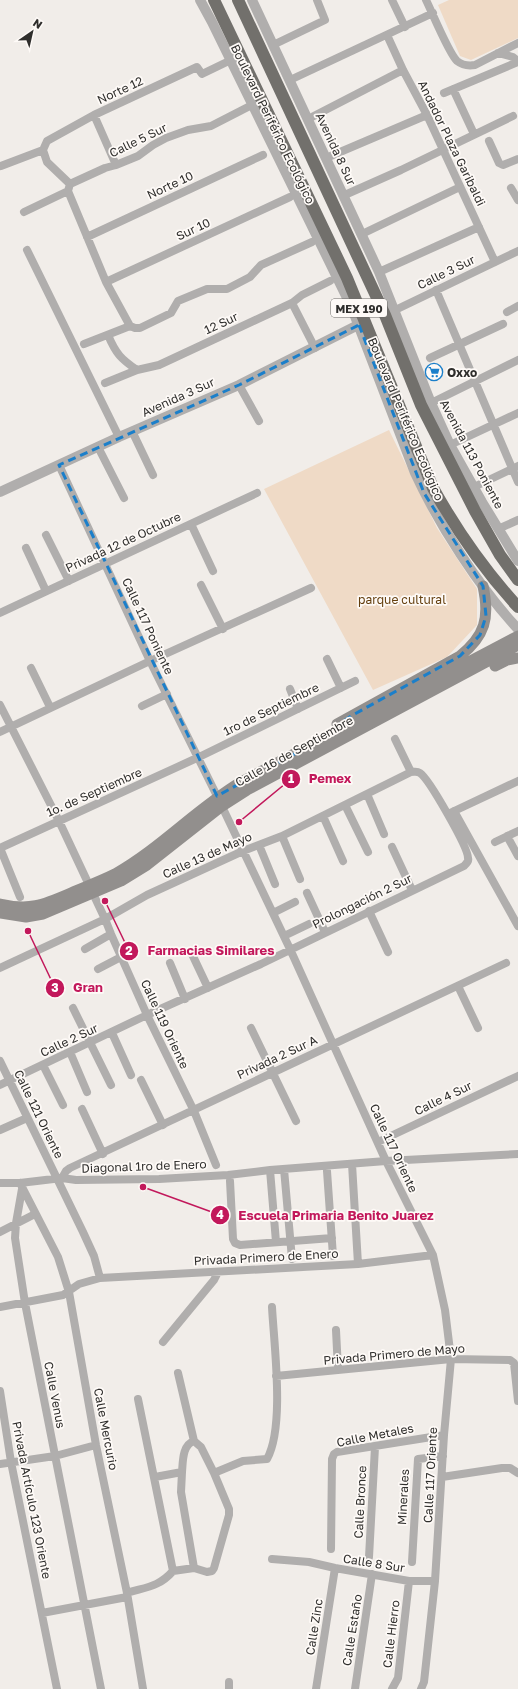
<svg xmlns="http://www.w3.org/2000/svg" width="518" height="1689" font-family="'Golos Text',sans-serif">
  <rect width="100%" height="100%" fill="#f1ede9"/>
  <path fill="#efdac6" d="M 449,0 L 518,0 L 518,38 L 471,60 L 460,56 L 438,5 Z
    M 389,430 L 437,528 L 477,589 L 477,625 L 447,657 L 373,690 L 264,489 Z"/>
  <g fill="none" stroke-linecap="round" stroke-linejoin="round">
    <path stroke="#b0aead" stroke-width="8" d="M 392,0 L 405,27
      M 426,0 C 432,12 449,54 457,61 C 462,65 469,66 475,65 L 518,43
      M 387,35 L 403,70 L 427,115 L 495,262
      M 273,45 L 325,20 L 317,0
      M 498,53 L 513,57 L 518,61
      M 290,80 L 433,13
      M 453,89 L 474,134
      M 444,93 L 518,62
      M 94,115 L 116,165
      M 308,119 L 403,70
      M 489,141 L 499,163 L 503,165 L 518,159
      M 326,158 L 427,115
      M 1,166 L 43,150
      M 70,184 L 47,162 L 43,150 L 47,141 L 94,115 L 197,67 L 202,74 L 231,60
      M 511,188 L 518,200
      M 68,191 L 106,282 L 130,326
      M 347,194 L 401,170 L 513,116
      M 24,212 L 68,191 L 70,184 L 105,168 L 116,165 L 138,156 L 153,145 L 166,138 L 188,130 L 211,126 L 248,107
      M 362,234 L 460,187
      M 87,237 L 263,155
      M 27,250 L 119,437
      M 379,272 L 479,227
      M 106,282 L 290,197
      M 436,290 L 518,482
      M 292,303 L 315,348
      M 507,312 L 518,306
      M 389,313 L 518,251
      M 108,335 C 116,354 121,359 137,370
      M 84,344 L 130,326 L 135,328 L 140,328 L 171,313 L 178,301 L 207,289 L 227,289 L 250,277 L 261,265 L 312,242
      M 430,358 L 503,324
      M 105,383 L 137,370 L 159,365 L 292,303 L 302,295 L 330,281
      M 239,385 L 259,421
      M 431,403 L 518,360
      M 132,431 L 153,475
      M 450,445 L 518,413
      M 98,447 L 124,498
      M 59,465 L 150,661 L 217,796 L 290,949 L 386,1161 L 433,1255 L 445,1310 L 451,1359 L 444,1435 L 435,1581 L 424,1682 L 421,1689
      M 474,487 L 518,466
      M 191,524 L 213,571
      M 498,529 L 518,520
      M 46,535 L 69,581
      M 26,548 L 46,591
      M 201,585 L 223,629
      M 0,613 L 257,493
      M 327,659 L 341,688
      M 31,668 L 50,707
      M 290,689 L 298,709
      M 0,705 L 59,821 L 105,919 L 111,934 L 147,1015 L 194,1111 L 216,1165
      M 142,706 L 167,694
      M 0,732 L 150,661 L 311,588
      M 395,739 L 411,772
      M 367,794 L 384,834
      M 345,805 L 368,852
      M 454,811 L 518,926
      M 450,813 L 518,781
      M 323,816 L 343,861
      M 282,836 L 300,879
      M 507,836 L 518,856
      M 495,842 L 518,831
      M 259,845 L 275,884
      M 392,847 L 412,890
      M 0,848 L 197,758 L 355,681
      M 0,848 L 20,897
      M 307,893 L 325,932
      M 369,911 L 388,952
      M 273,913 L 295,902
      M 284,936 L 309,924
      M 85,949 L 111,934
      M 191,952 L 208,988
      M 170,963 L 185,999
      M 0,968 L 105,919 L 147,895 L 243,851 L 282,836 L 411,772 C 415,772 417,771 420,773 C 429,779 468,847 468,858 C 469,861 467,863 464,866 L 261,964 L 147,1015 L 0,1085
      M 98,969 L 121,957
      M 458,986 L 478,1028
      M 73,1008 L 111,1085
      M 251,1028 L 296,1121
      M 112,1033 L 131,1075
      M 70,1052 L 87,1092
      M 0,1061 L 83,1232 L 94,1256 L 100,1278
      M 43,1065 L 63,1105
      M 141,1080 L 163,1125
      M 82,1109 L 103,1154
      M 0,1130 L 27,1118
      M 378,1142 L 518,1076
      M 352,1164 L 358,1264
      M 284,1169 L 292,1259
      M 270,1170 L 276,1242
      M 327,1171 L 333,1256
      M 62,1178 L 66,1171 L 70,1168 L 506,963
      M 230,1181 L 233,1239 L 235,1243 L 240,1245 L 332,1238
      M 0,1183 L 20,1183 L 62,1178 L 76,1180 L 159,1179 L 228,1175 L 270,1170 L 386,1161 L 518,1154
      M 20,1183 L 58,1257 L 69,1292 L 96,1445 L 127,1593 L 143,1689
      M 22,1189 L 16,1223 L 15,1238 L 25,1303 L 101,1689
      M 0,1232 L 35,1214
      M 0,1307 L 63,1295 L 79,1284 L 100,1278 L 358,1264 L 433,1255
      M 336,1330 L 338,1370
      M 163,1342 L 214,1280 L 218,1272
      M 178,1373 L 194,1441
      M 276,1376 L 451,1359 L 510,1360 L 514,1363 L 518,1401
      M 0,1391 L 11,1462 L 57,1689
      M 138,1399 L 173,1571
      M 194,1441 L 201,1447 L 214,1473 L 243,1461 L 267,1459 C 285,1427 274,1345 272,1307
      M 0,1464 L 55,1456 L 96,1445
      M 182,1472 L 181,1492 L 194,1568
      M 155,1477 L 182,1472 C 183,1462 182,1445 194,1441
      M 442,1477 L 502,1468 L 510,1468 L 518,1473
      M 331,1549 L 332,1459 L 334,1454 L 337,1452 L 444,1435
      M 369,1557 L 375,1447
      M 272,1559 L 309,1562 L 335,1568 L 409,1581 L 435,1581
      M 412,1562 L 418,1459 L 443,1456
      M 127,1593 C 146,1587 159,1587 173,1571 L 194,1568 L 207,1572 L 212,1571 L 214,1568 L 229,1515 L 229,1509 L 214,1473
      M 42,1613 L 127,1597
      M 229,1689 L 229,1682
      M 316,1689 L 335,1568
      M 355,1689 L 372,1574
      M 392,1689 L 398,1678 L 409,1581"/>
    <path stroke="#b0aead" stroke-width="10" d="M 200,0 L 212,22 L 351,306 L 415,473 C 439,525 479,587 518,629
      M 252,0 L 379,272 L 431,403 L 450,445 L 482,502 L 518,561
      M 0,492 L 119,437 L 239,385 L 364,322"/>
    <path stroke="#928f8d" stroke-width="11" d="M 495,666 L 507,660 L 518,658
      M 337,724 L 460,656 C 485,636 490,618 483,586
      M 0,904 C 30,911 43,905 71,893 C 85,887 101,881 115,874 C 161,848 196,809 241,782 L 518,636
      M 0,913 L 26,917 L 43,914 L 121,881 L 147,865 L 222,806 L 247,790 L 518,645"/>
    <path stroke="#72706c" stroke-width="12" d="M 214,0 L 347,278 L 433,488 C 457,531 485,571 518,607
      M 238,0 L 385,315 L 421,405 L 475,511 L 500,555 L 518,580"/>
  </g>
  <path fill="none" stroke="#1b7fca" stroke-width="3" stroke-dasharray="8 5" stroke-linejoin="round" d="M 359,325 L 424,493 L 483,586 L 486,616 L 480,635 L 460,656 L 351,716 L 309,746 L 217,796 L 59,465 L 239,385 Z"/>
  <defs>
    <symbol id="supermarket-ring" viewBox="-11 -11 22 22"><circle r="9.5" fill="#fefaf7" stroke="#1b7fca" stroke-width="1.5"/><path d="M-6-5.5h2.5l.6 2H6L4.5 2H-2.5L-4.4-4H-6ZM-1.5 3.2a1.3 1.3 0 1 0 .1 0ZM3 3.2a1.3 1.3 0 1 0 .1 0Z" fill="#1b7fca"/></symbol>
  </defs>
  <g fill-rule="evenodd">
    <use href="#supermarket-ring" x="424" y="362" width="20" height="20"/>
  </g>
  <g text-anchor="middle" dominant-baseline="central" stroke-width="3.5" stroke-linejoin="round" paint-order="stroke">
    <rect fill="#fefaf7" stroke="#6d6b69" stroke-width="1" x="331" y="299" width="56" height="18" rx="3"/>
    <g font-size="11" font-weight="bold" fill="#2f2e2c">
      <text x="359" y="308">MEX 190</text>
    </g>
    <g font-size="12" fill="#2f2e2c" stroke="#fefaf7">
      <text transform="translate(120 90) rotate(-25)">Norte 12</text>
      <text transform="translate(273 124) rotate(64)">Boulevard Periférico Ecológico</text>
      <text transform="translate(138 140) rotate(-26)">Calle 5 Sur</text>
      <text transform="translate(452 143) rotate(64)">Andador Plaza Garibaldi</text>
      <text transform="translate(336 149) rotate(65)">Avenida 8 Sur</text>
      <text transform="translate(170 185) rotate(-25)">Norte 10</text>
      <text transform="translate(193 229) rotate(-25)">Sur 10</text>
      <text transform="translate(446 272) rotate(-26)">Calle 3 Sur</text>
      <text transform="translate(221 323) rotate(-25)">12 Sur</text>
      <text transform="translate(178 397) rotate(-24)">Avenida 3 Sur</text>
      <text transform="translate(406 419) rotate(67)">Boulevard Periférico Ecológico</text>
      <text transform="translate(472 454) rotate(62)">Avenida 113 Poniente</text>
      <text transform="translate(123 542) rotate(-25)">Privada 12 de Octubre</text>
      <text transform="translate(148 626) rotate(65)">Calle 117 Poniente</text>
      <text transform="translate(271 709) rotate(-26)">1ro de Septiembre</text>
      <text transform="translate(294 751) rotate(-29)">Calle 16 de Septiembre</text>
      <text transform="translate(94 792) rotate(-24)">1o. de Septiembre</text>
      <text transform="translate(207 855) rotate(-24)">Calle 13 de Mayo</text>
      <text transform="translate(362 901) rotate(-26)">Prolongación 2 Sur</text>
      <text transform="translate(165 1024) rotate(65)">Calle 119 Oriente</text>
      <text transform="translate(69 1040) rotate(-25)">Calle 2 Sur</text>
      <text transform="translate(277 1057) rotate(-25)">Privada 2 Sur A</text>
      <text transform="translate(443 1098) rotate(-26)">Calle 4 Sur</text>
      <text transform="translate(39 1114) rotate(64)">Calle 121 Oriente</text>
      <text transform="translate(394 1148) rotate(65)">Calle 117 Oriente</text>
      <text transform="translate(144 1166) rotate(-2)">Diagonal 1ro de Enero</text>
      <text transform="translate(266 1257) rotate(-3)">Privada Primero de Enero</text>
      <text transform="translate(394 1354) rotate(-5)">Privada Primero de Mayo</text>
      <text transform="translate(55 1395) rotate(79)">Calle Venus</text>
      <text transform="translate(106 1429) rotate(79)">Calle Mercurio</text>
      <text transform="translate(375 1435) rotate(-11)">Calle Metales</text>
      <text transform="translate(430 1475) rotate(-87)">Calle 117 Oriente</text>
      <text transform="translate(403 1497) rotate(-87)">Minerales</text>
      <text transform="translate(32 1500) rotate(79)">Privada Artículo 123 Oriente</text>
      <text transform="translate(360 1502) rotate(-87)">Calle Bronce</text>
      <text transform="translate(374 1563) rotate(9)">Calle 8 Sur</text>
      <text transform="translate(314 1627) rotate(-81)">Calle Zinc</text>
      <text transform="translate(352 1630) rotate(-81)">Calle Estaño</text>
      <text transform="translate(391 1634) rotate(-83)">Calle Hierro</text>
    </g>
    <g font-size="12" font-weight="bold" fill="#2f2e2c" stroke="#fefaf7" text-anchor="start">
      <text x="447" y="372">Oxxo</text>
    </g>
    <g font-size="12" fill="#643f0e" stroke="#fefaf7">
      <text x="402" y="599">parque cultural</text>
    </g>
  </g>
  <path fill="none" stroke="#c2185b" stroke-width="1.5" d="M239 822L291 779M105 901L129 951M28 931L55 988M143 1187L220 1215"/>
  <g fill="#c2185b" stroke="#fefaf7" stroke-width="1.5">
    <circle cx="239" cy="822" r="4"/>
    <circle cx="105" cy="901" r="4"/>
    <circle cx="28" cy="931" r="4"/>
    <circle cx="143" cy="1187" r="4"/>
    <circle cx="291" cy="779" r="10"/>
    <circle cx="129" cy="951" r="10"/>
    <circle cx="55" cy="988" r="10"/>
    <circle cx="220" cy="1215" r="10"/>
  </g>
  <g font-size="12" text-anchor="middle" font-weight="bold" fill="#fff">
    <text x="291" y="783">1</text>
    <text x="129" y="955">2</text>
    <text x="55" y="992">3</text>
    <text x="220" y="1219">4</text>
  </g>
  <g font-size="13" text-anchor="middle" font-weight="bold" fill="#c2185b" stroke="#fefaf7" stroke-width="3.5" stroke-linejoin="round" paint-order="stroke">
    <text x="330" y="783">Pemex</text>
    <text x="211" y="955">Farmacias Similares</text>
    <text x="88" y="992">Gran</text>
    <text x="336" y="1220">Escuela Primaria Benito Juarez</text>
  </g>
  <g transform="translate(32 32) rotate(34)" stroke="#fefaf7" stroke-width="3" paint-order="stroke">
  <path d="M0-3L7 15L0 10L-7 15Z" fill="#2f2e2c"/>
  <text y="-6" font-size="11" font-weight="bold" text-anchor="middle" fill="#2f2e2c">N</text>
  </g>
</svg>
